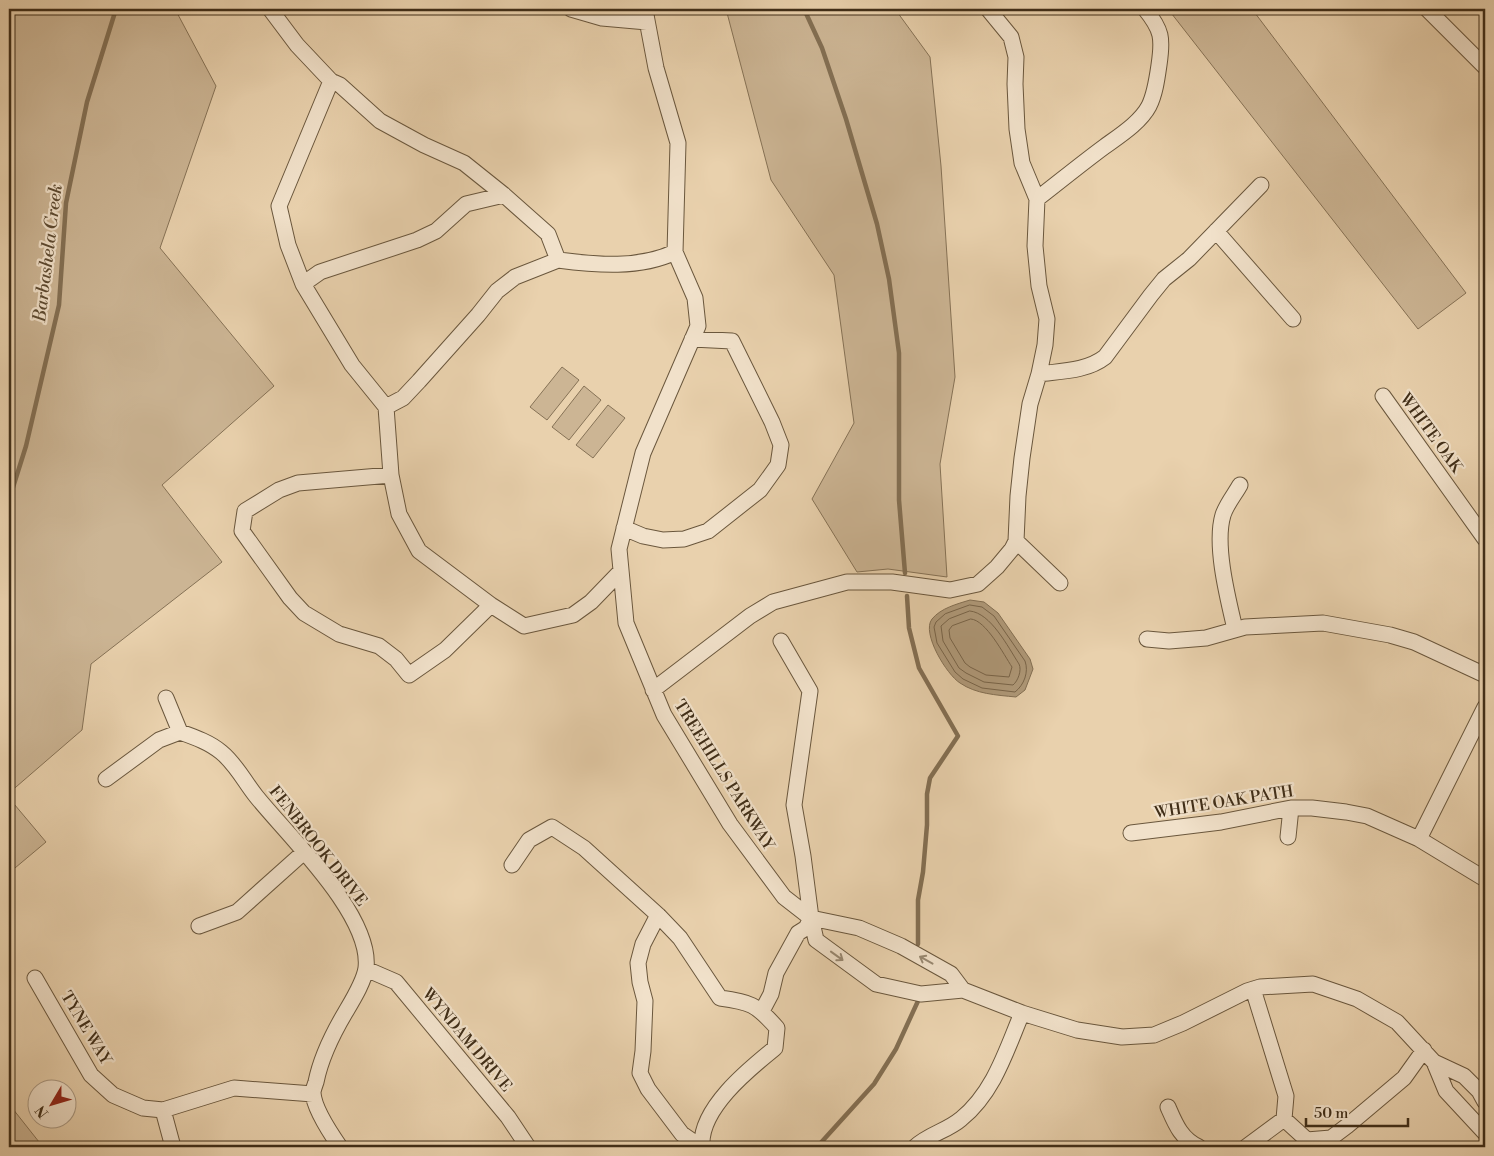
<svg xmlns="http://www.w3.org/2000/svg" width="1494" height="1156" font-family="'Libre Bodoni',serif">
  <rect width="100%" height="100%" fill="#e9d1ad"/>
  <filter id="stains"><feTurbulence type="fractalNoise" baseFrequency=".004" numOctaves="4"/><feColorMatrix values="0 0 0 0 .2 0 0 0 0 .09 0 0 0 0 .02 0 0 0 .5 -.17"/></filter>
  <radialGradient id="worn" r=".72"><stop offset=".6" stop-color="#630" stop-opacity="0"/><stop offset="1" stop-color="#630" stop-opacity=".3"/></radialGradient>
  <path fill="#ccb594" stroke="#867256" d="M 9,9 L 175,9 L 216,86 L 160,248 L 274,386 L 162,485 L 222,562 L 91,664 L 82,730 L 9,793 Z
    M 726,9 L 895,9 L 930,57 L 941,166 L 955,377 L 940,464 L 947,577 L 888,569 L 857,572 L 812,499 L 854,423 L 834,275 L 771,180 Z
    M 1168,9 L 1252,9 L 1466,293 L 1418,329 Z
    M 562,367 L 579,380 L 547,420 L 530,407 Z
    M 584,386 L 601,400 L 569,440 L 552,427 Z
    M 608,405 L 625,418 L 593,458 L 576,445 Z
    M 9,798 L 46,842 L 9,873 Z
    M 9,1104 L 43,1147 L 10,1147 Z"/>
  <path fill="#b09a7a" stroke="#836f53" d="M 970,600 L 984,602 L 998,613 L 1030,659 L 1033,669 L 1025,690 L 1016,697 C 996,695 976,694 960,683 C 947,675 921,633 932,619 C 941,608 957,604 970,600 Z"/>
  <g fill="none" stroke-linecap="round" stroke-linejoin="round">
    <path stroke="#786449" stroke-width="1" d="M 970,605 L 982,607 L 994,616 L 1025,661 C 1029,672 1024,685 1015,692 L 982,688 L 963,679 L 955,672 L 937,643 L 934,627 L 936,622 L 945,614 Z
      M 970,611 C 991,613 1008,647 1019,664 C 1022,670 1018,681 1013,685 L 984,682 L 966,673 L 959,668 L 943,641 L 941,626 L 949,619 Z
      M 971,619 C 986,620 1004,655 1012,667 L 1009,677 L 986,675 L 970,667 L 965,663 L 950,638 L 949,630 L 952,626 Z"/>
    <path stroke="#836f53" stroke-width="4.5" d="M 804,9 L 822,48 L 846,119 L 877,224 L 889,279 L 899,353 L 899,500 L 905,573
      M 9,500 L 26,446 L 59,305 L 66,203 L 87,102 L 116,9
      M 907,596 L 909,628 L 919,668 L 958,736 L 930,778 L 927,794 L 927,825 L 923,872 L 918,900 L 918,944
      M 817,1147 L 874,1084 L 896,1049 L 918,1001"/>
    <defs>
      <path id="minor" d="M 270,9 L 297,45 L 331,81 L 340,85 L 380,121 L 424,145 L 464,163 L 504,195 L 548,234 L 558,260 C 596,265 640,269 675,252
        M 571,9 L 602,18 L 647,22
        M 648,9 L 646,15 L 656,68 L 678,143 L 675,252 L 695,298 L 698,326 L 643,453 L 619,549 L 626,623 L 664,715 L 730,824 L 784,897 L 811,918 L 859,928 L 901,946 L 951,974 L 963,990
        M 988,9 L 1011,37 L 1016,57 L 1015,84 L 1017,129 L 1022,163 L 1037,199 L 1035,246 L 1039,286 L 1047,319 L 1045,345 L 1039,374 L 1030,404 L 1022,458 L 1018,496 L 1016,541 L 1060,583
        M 1427,9 L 1485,67
        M 331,81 L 279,206 L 288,245 L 303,284 L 352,365 L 386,407 L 391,475 L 399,514 L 419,551 L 491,605 L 524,626 L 573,615 L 591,602 L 621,571
        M 1037,199 C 1059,182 1081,164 1104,147 C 1119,136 1140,123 1149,106 C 1155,94 1157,79 1159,65 C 1163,38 1162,30 1145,9
        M 1216,231 L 1293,319
        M 303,284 L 320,272 L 417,240 L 436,231 L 466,204 L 504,195
        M 1039,374 C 1062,371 1087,371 1105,357 L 1151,295 L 1164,279 L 1189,259 L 1261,185
        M 1383,396 L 1485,539
        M 386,407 L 403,398 L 419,381 L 478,315 L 497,291 L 515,277 L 558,260
        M 391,475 L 298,483 L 279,490 L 245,511 L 242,531 L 290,598 L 304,613 L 339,634 L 379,646 L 396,659 L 409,675 L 445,650 L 491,605
        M 624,528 L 643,536 L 663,540 L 684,539 L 708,531 L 760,490 L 778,465 L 781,445 L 772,422 L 732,341 L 692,339
        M 1235,629 C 1228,599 1214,545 1223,515 C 1226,505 1235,494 1240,485
        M 1147,639 L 1169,641 L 1206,638 L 1245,627 L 1323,623 L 1390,635 L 1414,642 L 1485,675
        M 781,641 L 810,691 L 794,805 L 803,856 L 811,918 L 816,940 L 876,984 L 921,994 L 963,990 L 1022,1013 L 1077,1030 L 1122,1037 L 1154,1035 L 1183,1023 L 1247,991 L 1260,987 L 1313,984 L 1357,999 L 1397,1022 L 1434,1062 L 1446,1091 L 1485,1133
        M 653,690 L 750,616 L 773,602 L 847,582 L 892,582 L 950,590 L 978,584 L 997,567 L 1012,549 L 1016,541
        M 166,698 L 180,732
        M 106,779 L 159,740 L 180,732 C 194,737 209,742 221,752 C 236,764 244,781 256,796 C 288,836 372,915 366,968 C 364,982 352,1001 345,1013 C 332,1035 321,1057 316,1082 C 315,1085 313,1090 313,1093 C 314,1109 331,1134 340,1147
        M 1131,833 L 1221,822 L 1291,808 L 1312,808 L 1346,812 L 1367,816 L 1419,839 L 1485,879
        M 1288,837 L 1291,808
        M 1419,839 L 1485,707
        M 512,865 L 529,840 L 552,827 L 584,848 L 658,915 L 680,938 L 720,998 C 750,1002 756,1004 777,1028 L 775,1048 C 749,1069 699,1109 702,1147
        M 658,915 L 643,944 L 638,963 L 640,982 L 645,1001 L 643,1051 L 640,1073 L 648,1089 L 682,1134 L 701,1147
        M 199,926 L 237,912 L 304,852
        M 366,969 L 396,982 L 508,1117 L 528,1147
        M 35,978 L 91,1075 L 113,1095 L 143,1108 L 163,1110 L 234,1088 L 313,1094
        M 1253,989 L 1286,1096 L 1284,1119
        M 762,1011 L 771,994 L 776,973 L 798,933 L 806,928 L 811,918
        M 1434,1062 L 1464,1076 L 1479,1091 L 1485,1102
        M 1168,1107 C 1175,1123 1181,1139 1199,1147
        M 163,1110 L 173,1147
        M 915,1147 C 929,1134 947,1131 961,1119 C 994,1092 1006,1051 1022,1013
        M 1246,1147 L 1284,1119 L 1307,1140 L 1331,1138 L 1347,1126 L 1404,1078 L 1424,1050"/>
    </defs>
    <use href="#minor" stroke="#6a573d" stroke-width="17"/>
    <use href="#minor" stroke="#f1e1ca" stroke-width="15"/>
  </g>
  <defs><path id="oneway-shaft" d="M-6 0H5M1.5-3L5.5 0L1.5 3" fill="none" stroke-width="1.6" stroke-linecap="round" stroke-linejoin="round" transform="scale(1.25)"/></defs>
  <g stroke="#988871">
    <use href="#oneway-shaft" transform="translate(837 956) rotate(36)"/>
    <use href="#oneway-shaft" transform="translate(926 960) rotate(-151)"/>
  </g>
  <g text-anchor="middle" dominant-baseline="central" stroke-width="4.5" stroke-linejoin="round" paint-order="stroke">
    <g font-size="16" fill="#402e18" stroke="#f1e1ca">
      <text transform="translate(1431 433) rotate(54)">WHITE OAK</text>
      <text transform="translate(724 775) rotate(58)">TREEHILLS PARKWAY</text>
      <text transform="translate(1224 802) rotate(-9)">WHITE OAK PATH</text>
      <text transform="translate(318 846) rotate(52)">FENBROOK DRIVE</text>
      <text transform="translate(86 1028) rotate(59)">TYNE WAY</text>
      <text transform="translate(467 1040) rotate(50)">WYNDAM DRIVE</text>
    </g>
    <g font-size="18" font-style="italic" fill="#5c4930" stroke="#f1e1ca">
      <text transform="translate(48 253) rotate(-83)">Barbashela Creek</text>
    </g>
  </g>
  <rect width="1494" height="1156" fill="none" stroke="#e9d1ad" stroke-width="30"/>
  <rect x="10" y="10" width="1474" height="1136" fill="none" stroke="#402e18" stroke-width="2.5"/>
  <rect x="15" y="15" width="1464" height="1126" fill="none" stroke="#402e18"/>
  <g transform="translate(52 1104) rotate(232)"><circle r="24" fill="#f1e1ca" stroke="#aa9983"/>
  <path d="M0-4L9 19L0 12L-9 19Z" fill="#8f2418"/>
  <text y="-8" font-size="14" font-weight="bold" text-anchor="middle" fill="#402e18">N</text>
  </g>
  <path d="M1306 1118v8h102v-8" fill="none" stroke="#402e18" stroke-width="2.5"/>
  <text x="1314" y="1118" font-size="15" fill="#402e18" stroke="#f1e1ca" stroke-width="4" paint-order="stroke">50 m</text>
  <rect width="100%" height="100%" filter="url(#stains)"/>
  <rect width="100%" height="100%" fill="url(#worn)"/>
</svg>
